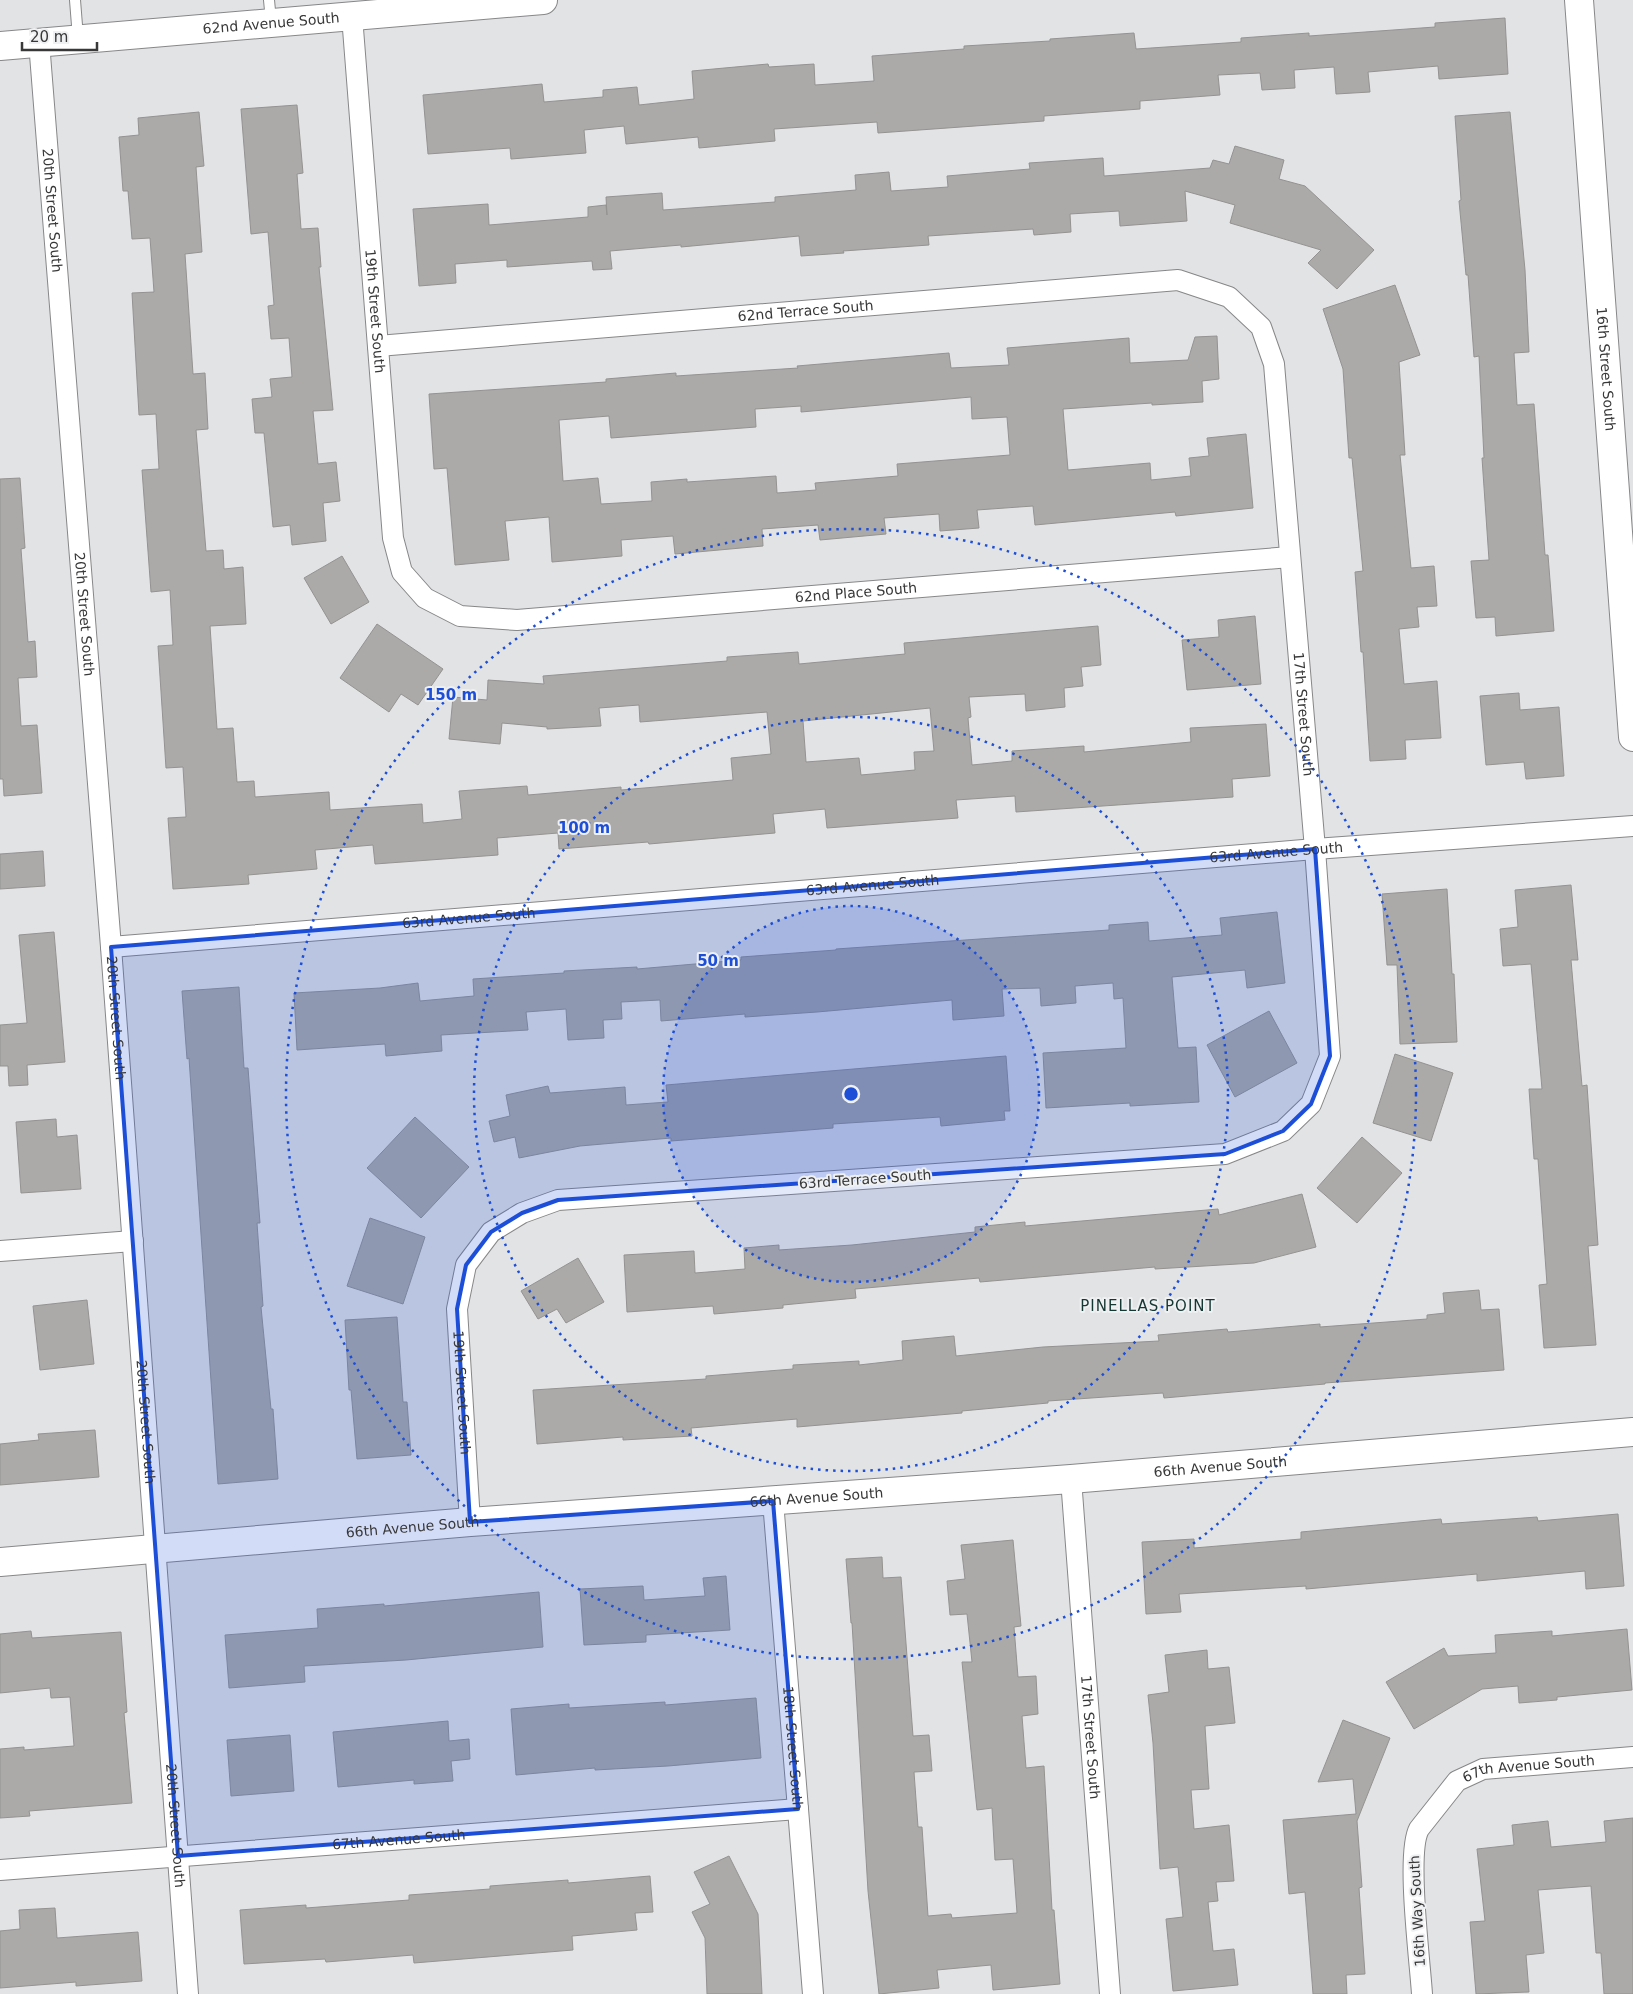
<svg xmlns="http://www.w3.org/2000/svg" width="1633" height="1994" font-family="'DejaVu Sans',sans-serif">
  <rect width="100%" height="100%" fill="#e2e3e5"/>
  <path fill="#abaaa8" stroke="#949391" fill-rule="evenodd" d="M 1505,18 L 1508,74 L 1439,79 L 1438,66 L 1368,72 L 1370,92 L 1336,94 L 1334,67 L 1294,70 L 1295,88 L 1262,90 L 1260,73 L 1218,75 L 1220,95 L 1140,101 L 1140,109 L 1044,116 L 1044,121 L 878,133 L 877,122 L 774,129 L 775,141 L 699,148 L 698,137 L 626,144 L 624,126 L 584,130 L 586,153 L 511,159 L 510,148 L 428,154 L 423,95 L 542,84 L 544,102 L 603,97 L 603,90 L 637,87 L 639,105 L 694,99 L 692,71 L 768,64 L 769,67 L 814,64 L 815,85 L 874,81 L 872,56 L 964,49 L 964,46 L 1050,41 L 1050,39 L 1134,33 L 1136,49 L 1241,42 L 1241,38 L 1309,33 L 1309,36 L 1435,27 L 1435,23 Z
    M 297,105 L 303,173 L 297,174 L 301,229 L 318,228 L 321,267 L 319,267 L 333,410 L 313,411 L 318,464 L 336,462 L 340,501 L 323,503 L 326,541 L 292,545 L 290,525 L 273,527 L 264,433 L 255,433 L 252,399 L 272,397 L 270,379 L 292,377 L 289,338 L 271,339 L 268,306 L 274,305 L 268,232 L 251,234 L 241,109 Z
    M 199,112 L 204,166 L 196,167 L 202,252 L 185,254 L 193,374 L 205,373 L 208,429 L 196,430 L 206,551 L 223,550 L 224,569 L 243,567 L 246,624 L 210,626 L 217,729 L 233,728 L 237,782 L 254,781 L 255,797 L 329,792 L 330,810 L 422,804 L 423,823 L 462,819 L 459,791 L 527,786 L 528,795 L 621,787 L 621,790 L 656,787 L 733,780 L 731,758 L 771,754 L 767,712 L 640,722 L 639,705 L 599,708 L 601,726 L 547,729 L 547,727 L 502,723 L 500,744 L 449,739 L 453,697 L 487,700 L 488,680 L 544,684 L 543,676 L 727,661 L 727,657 L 798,652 L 799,664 L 905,654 L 904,643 L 1098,626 L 1101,665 L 1081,667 L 1083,686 L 1064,688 L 1065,707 L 1026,711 L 1025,694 L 969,697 L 971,717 L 968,718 L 972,765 L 1012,761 L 1012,751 L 1084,746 L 1084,752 L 1191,742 L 1190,728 L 1266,724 L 1270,776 L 1232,779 L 1233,797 L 1016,812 L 1015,796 L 956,800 L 958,818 L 827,828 L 825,809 L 773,814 L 775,833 L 649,844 L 648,842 L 559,849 L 558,833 L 497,838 L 498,855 L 375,864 L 373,845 L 315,850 L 317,869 L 248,875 L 249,884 L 173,889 L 168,818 L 186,817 L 183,767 L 166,768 L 158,646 L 173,645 L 170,590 L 151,592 L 142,470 L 159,469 L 156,414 L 139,415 L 132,293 L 154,292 L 150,238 L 132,239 L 128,191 L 123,191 L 119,137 L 139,135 L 138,118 ZM 930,708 L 934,751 L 914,752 L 915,770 L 861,775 L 859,758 L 806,762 L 803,721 Z
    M 1510,112 L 1525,270 L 1529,352 L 1514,353 L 1517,405 L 1534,404 L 1545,555 L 1548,555 L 1554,631 L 1496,636 L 1495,617 L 1476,618 L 1471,561 L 1489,560 L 1482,458 L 1484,458 L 1479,356 L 1474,357 L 1468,275 L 1466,275 L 1459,201 L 1461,200 L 1455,116 Z
    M 1235,146 L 1284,160 L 1279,179 L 1305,186 L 1374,250 L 1337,289 L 1308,263 L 1321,250 L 1230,223 L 1235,205 L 1185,191 L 1187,221 L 1120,226 L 1119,211 L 1070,214 L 1071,232 L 1034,235 L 1033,229 L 928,236 L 929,245 L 843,251 L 844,253 L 801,256 L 799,236 L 681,247 L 681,245 L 610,251 L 612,269 L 593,270 L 592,261 L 507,267 L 507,260 L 455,264 L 456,283 L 419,286 L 413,209 L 488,204 L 489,225 L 588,217 L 588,207 L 606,205 L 607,215 L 606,197 L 662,193 L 663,210 L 775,202 L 775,197 L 856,190 L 855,175 L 889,172 L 891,191 L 948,187 L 947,176 L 1030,169 L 1029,163 L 1103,158 L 1104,176 L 1210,168 L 1213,160 L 1229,164 Z
    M 1395,285 L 1420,355 L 1399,362 L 1405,455 L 1400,455 L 1411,568 L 1434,566 L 1437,606 L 1417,607 L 1419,627 L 1399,629 L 1404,684 L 1437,681 L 1441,738 L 1405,740 L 1406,759 L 1370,761 L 1363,652 L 1361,652 L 1355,572 L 1363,571 L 1352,458 L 1349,458 L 1343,369 L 1323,309 Z
    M 1217,336 L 1219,379 L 1202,381 L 1203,402 L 1152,405 L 1152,403 L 1063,409 L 1068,470 L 1150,463 L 1151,480 L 1191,476 L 1189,458 L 1209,456 L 1207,438 L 1246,434 L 1253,508 L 1176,516 L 1175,512 L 1035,525 L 1033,506 L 977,510 L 979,528 L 940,531 L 939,514 L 884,518 L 886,534 L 820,540 L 818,525 L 762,529 L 763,546 L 675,554 L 673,536 L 621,540 L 622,556 L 552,562 L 549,517 L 505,521 L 509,560 L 455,565 L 447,468 L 434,469 L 429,394 L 606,382 L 606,379 L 676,373 L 676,376 L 798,368 L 797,366 L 949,353 L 951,368 L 1009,365 L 1007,348 L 1129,338 L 1130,363 L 1188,360 L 1195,337 ZM 971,397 L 972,419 L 1007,417 L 1010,455 L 897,464 L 898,476 L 815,483 L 816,490 L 777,493 L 776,476 L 687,482 L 687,479 L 651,482 L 652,501 L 601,504 L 598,478 L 563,481 L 559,420 L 609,416 L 611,438 L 756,427 L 755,409 L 801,406 L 801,412 Z
    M 20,478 L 25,548 L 21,549 L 28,642 L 35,641 L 37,677 L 18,678 L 21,726 L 37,725 L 42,793 L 4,796 L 3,779 L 0,779 L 0,479 Z
    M 342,556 L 369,602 L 331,624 L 304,578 Z
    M 1255,616 L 1261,684 L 1187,690 L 1182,640 L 1219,637 L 1218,620 Z
    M 377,624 L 443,669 L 418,705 L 401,694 L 389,712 L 340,678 Z
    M 1519,693 L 1520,710 L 1559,707 L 1564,776 L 1526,779 L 1524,762 L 1486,765 L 1480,696 Z
    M 43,851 L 45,886 L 0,889 L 0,854 Z
    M 1571,885 L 1578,960 L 1571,960 L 1582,1086 L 1587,1085 L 1598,1245 L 1588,1246 L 1596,1345 L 1544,1348 L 1539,1285 L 1547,1284 L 1538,1159 L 1534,1159 L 1529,1089 L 1542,1089 L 1531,964 L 1503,966 L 1500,929 L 1518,927 L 1515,890 Z
    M 1447,889 L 1452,974 L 1454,974 L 1457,1042 L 1400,1044 L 1397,965 L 1387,965 L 1382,894 Z
    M 1277,912 L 1285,983 L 1247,988 L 1245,970 L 1172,977 L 1178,1048 L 1196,1047 L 1199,1102 L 1130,1106 L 1130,1103 L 1046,1108 L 1043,1053 L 1126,1048 L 1123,998 L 1114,999 L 1113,983 L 1075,986 L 1076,1003 L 1041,1006 L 1040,988 L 1002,989 L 1004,1016 L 953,1020 L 952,1000 L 817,1012 L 745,1017 L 745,1014 L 661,1021 L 660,1000 L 621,1002 L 622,1019 L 603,1020 L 604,1038 L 568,1040 L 566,1009 L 526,1012 L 528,1030 L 441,1035 L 442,1051 L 386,1056 L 385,1044 L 297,1050 L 294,993 L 380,988 L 418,983 L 420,1001 L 474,996 L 473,979 L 564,973 L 564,971 L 637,967 L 637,969 L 741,960 L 741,957 L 836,950 L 836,949 L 1109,930 L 1109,925 L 1148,922 L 1149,941 L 1222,935 L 1220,918 Z
    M 54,932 L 65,1062 L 27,1065 L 28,1085 L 9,1086 L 8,1066 L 0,1066 L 0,1025 L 27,1023 L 19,935 Z
    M 239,987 L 244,1068 L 248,1068 L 260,1223 L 257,1223 L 263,1306 L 261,1307 L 271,1409 L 273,1409 L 278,1479 L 218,1484 L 189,1058 L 187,1059 L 182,991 Z
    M 1269,1011 L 1297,1063 L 1235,1097 L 1207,1045 Z
    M 1395,1054 L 1453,1073 L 1431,1141 L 1373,1123 Z
    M 1006,1056 L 1010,1111 L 1004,1111 L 1005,1120 L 941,1126 L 940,1117 L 833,1124 L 833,1128 L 671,1141 L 671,1138 L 580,1146 L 519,1158 L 515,1137 L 494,1142 L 489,1121 L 510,1116 L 506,1095 L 548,1086 L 550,1093 L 625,1087 L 626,1105 L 668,1102 L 666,1085 Z
    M 415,1117 L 469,1167 L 421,1218 L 367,1168 Z
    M 56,1119 L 57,1137 L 77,1135 L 81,1189 L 21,1193 L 16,1122 Z
    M 1362,1137 L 1402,1173 L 1357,1223 L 1317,1188 Z
    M 1302,1194 L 1316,1247 L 1254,1263 L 1155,1269 L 1155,1267 L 980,1282 L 979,1278 L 855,1289 L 856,1298 L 783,1305 L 783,1308 L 714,1314 L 713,1306 L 627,1312 L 624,1255 L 694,1251 L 695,1273 L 745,1269 L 744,1248 L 779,1245 L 779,1250 L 852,1245 L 975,1232 L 975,1227 L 1025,1222 L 1025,1226 L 1218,1209 L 1219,1215 Z
    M 370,1218 L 425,1237 L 403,1304 L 347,1286 Z
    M 578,1258 L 604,1302 L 566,1323 L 557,1309 L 538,1319 L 521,1291 Z
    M 1479,1290 L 1481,1310 L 1499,1309 L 1504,1370 L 1325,1383 L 1325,1384 L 1164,1398 L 1163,1393 L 1048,1401 L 1048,1403 L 962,1411 L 962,1413 L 797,1427 L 797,1419 L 691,1428 L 692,1436 L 623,1440 L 623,1437 L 537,1444 L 533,1390 L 706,1379 L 706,1376 L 793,1369 L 793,1365 L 859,1361 L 859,1365 L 903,1360 L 902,1341 L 954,1336 L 956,1356 L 1043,1347 L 1159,1341 L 1158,1335 L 1227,1329 L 1228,1332 L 1320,1324 L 1320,1327 L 1427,1319 L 1427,1315 L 1445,1313 L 1443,1293 Z
    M 87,1300 L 94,1364 L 40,1370 L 33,1306 Z
    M 397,1317 L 403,1402 L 407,1402 L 411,1455 L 357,1459 L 351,1390 L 349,1390 L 345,1320 Z
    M 95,1430 L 99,1477 L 0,1485 L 0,1444 L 39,1440 L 38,1434 Z
    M 1618,1514 L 1624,1586 L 1586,1589 L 1585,1571 L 1477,1581 L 1477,1574 L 1306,1589 L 1306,1586 L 1179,1594 L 1181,1612 L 1146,1614 L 1142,1542 L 1194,1539 L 1194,1548 L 1301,1539 L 1301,1532 L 1441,1519 L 1442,1524 L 1537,1517 L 1538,1521 Z
    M 1013,1540 L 1021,1626 L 1014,1627 L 1018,1677 L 1036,1676 L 1038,1714 L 1022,1716 L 1026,1768 L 1044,1766 L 1052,1910 L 1054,1910 L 1060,1984 L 993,1990 L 991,1965 L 937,1970 L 939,1988 L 879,1994 L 868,1891 L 852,1623 L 851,1623 L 846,1559 L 882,1557 L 883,1578 L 901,1577 L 913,1736 L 929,1735 L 932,1771 L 914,1772 L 918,1827 L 922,1827 L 928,1916 L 951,1914 L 952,1918 L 1017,1913 L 1013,1859 L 995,1860 L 992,1808 L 977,1810 L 962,1662 L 972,1662 L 967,1614 L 950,1615 L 947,1581 L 965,1579 L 961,1545 Z
    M 726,1576 L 730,1630 L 646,1635 L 646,1642 L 584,1645 L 580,1589 L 643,1586 L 644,1600 L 705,1596 L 703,1578 Z
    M 539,1592 L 543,1647 L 406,1660 L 304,1666 L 305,1682 L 229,1688 L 225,1635 L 318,1628 L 317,1609 L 384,1604 L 384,1606 Z
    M 1627,1629 L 1632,1690 L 1557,1697 L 1557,1700 L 1519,1703 L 1518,1686 L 1482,1689 L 1414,1729 L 1386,1682 L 1444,1648 L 1448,1656 L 1496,1653 L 1495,1635 L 1552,1631 L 1552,1636 Z
    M 31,1631 L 32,1638 L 121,1632 L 127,1712 L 124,1713 L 132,1803 L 29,1811 L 30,1816 L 0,1818 L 0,1749 L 24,1747 L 24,1750 L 74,1746 L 70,1697 L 51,1698 L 50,1688 L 0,1693 L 0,1634 Z
    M 1207,1650 L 1208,1669 L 1229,1667 L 1235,1723 L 1205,1726 L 1209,1789 L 1191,1790 L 1194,1829 L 1229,1825 L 1234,1881 L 1216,1882 L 1218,1901 L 1208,1902 L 1213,1951 L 1234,1949 L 1238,1985 L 1173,1991 L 1166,1919 L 1183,1917 L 1178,1867 L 1160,1869 L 1153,1743 L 1148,1695 L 1169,1692 L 1165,1655 Z
    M 756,1698 L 761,1758 L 668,1766 L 595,1770 L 595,1768 L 516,1775 L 511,1709 L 569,1704 L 569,1708 L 665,1702 L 665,1705 Z
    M 1343,1720 L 1390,1738 L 1357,1821 L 1362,1887 L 1359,1888 L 1365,1974 L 1346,1975 L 1347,1994 L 1313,1994 L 1305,1892 L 1289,1894 L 1283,1820 L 1356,1814 L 1353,1779 L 1318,1782 Z
    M 448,1721 L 449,1741 L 469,1739 L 470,1759 L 451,1761 L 453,1781 L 414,1784 L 414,1780 L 338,1787 L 333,1732 Z
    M 290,1735 L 294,1791 L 231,1796 L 227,1740 Z
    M 1633,1818 L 1633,1994 L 1604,1994 L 1601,1953 L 1596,1953 L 1591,1886 L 1538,1890 L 1544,1953 L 1526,1955 L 1529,1992 L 1476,1994 L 1470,1922 L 1485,1921 L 1477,1849 L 1514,1845 L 1512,1825 L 1548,1821 L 1551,1847 L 1606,1842 L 1604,1821 Z
    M 729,1856 L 758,1914 L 762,1994 L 707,1994 L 705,1938 L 692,1912 L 710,1904 L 694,1872 Z
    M 650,1876 L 653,1912 L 635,1913 L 637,1930 L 572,1936 L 573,1950 L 414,1963 L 413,1955 L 326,1962 L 325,1959 L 244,1964 L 240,1910 L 306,1905 L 306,1908 L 409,1900 L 409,1895 L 490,1889 L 490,1886 L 568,1880 L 568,1883 Z
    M 55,1908 L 57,1938 L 138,1932 L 142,1981 L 76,1986 L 76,1982 L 0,1988 L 0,1931 L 20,1929 L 19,1910 Z"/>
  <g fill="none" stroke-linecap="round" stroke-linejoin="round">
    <defs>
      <path id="lane" d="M 75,0 L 78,38
        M 269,0 L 271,21"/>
      <g id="street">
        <path id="s1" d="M 352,16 L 393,538 L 402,572 L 425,598 L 460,616 L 517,620 L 1290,557"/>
        <path id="s2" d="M 39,42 L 111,947 L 188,1994"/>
        <path id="s3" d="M 378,346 L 1178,280 L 1229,297 L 1261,327 L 1274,364 L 1315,849 L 1330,1056 L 1311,1104 L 1283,1131 L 1225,1154 L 558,1200 L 522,1213 L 491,1232 L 466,1265 L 457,1309 L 470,1522"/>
        <path id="s4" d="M 111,947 L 1315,849 L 1633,826"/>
        <path d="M 0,1251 L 133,1241"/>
        <path id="s5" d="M 1071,1479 L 1110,1994"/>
        <path id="s6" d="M 773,1501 L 813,1994"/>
        <path id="s7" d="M 0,1870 L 798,1809"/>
        <path id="s8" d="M 1422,1994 C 1420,1961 1406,1853 1419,1829 L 1457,1781 L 1483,1769 L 1633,1757"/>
      </g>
      <g id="secondary">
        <path id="s9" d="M 1579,0 L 1633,737"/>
        <path id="s10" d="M 0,46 L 543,0"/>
        <path id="s11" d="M 0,1562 L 470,1522 L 1071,1479 L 1633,1432"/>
      </g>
    </defs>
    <use href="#lane" stroke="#878789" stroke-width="12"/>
    <use href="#street" stroke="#878789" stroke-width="22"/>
    <use href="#secondary" stroke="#878789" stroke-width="30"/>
    <use href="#lane" stroke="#fff" stroke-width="10"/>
    <use href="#street" stroke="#fff" stroke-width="20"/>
    <use href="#secondary" stroke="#fff" stroke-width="28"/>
  </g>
  <path fill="#1d4ed8" fill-opacity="0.2" stroke="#1d4ed8" stroke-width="4" stroke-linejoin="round" d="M 1315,849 L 1330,1056 L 1311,1104 L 1283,1131 L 1225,1154 L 558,1200 L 522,1213 L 491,1232 L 466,1265 L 457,1309 L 470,1522 L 773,1501 L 798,1809 L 178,1856 L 111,947 Z"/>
  <circle cx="851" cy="1094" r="188" fill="#1d4ed8" fill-opacity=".12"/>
  <g fill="none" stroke="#1d4ed8" stroke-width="2.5" stroke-dasharray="2.5 5">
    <circle cx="851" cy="1094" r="188"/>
    <circle cx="851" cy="1094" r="377"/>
    <circle cx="851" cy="1094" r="565"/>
  </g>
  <g text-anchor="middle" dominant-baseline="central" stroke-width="4" stroke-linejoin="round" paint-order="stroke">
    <g font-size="14" fill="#383839" stroke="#eff0f2">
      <text stroke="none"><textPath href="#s10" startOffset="272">62nd Avenue South</textPath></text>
      <text stroke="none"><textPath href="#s2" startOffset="169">20th Street South</textPath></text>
      <text stroke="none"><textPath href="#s3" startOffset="429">62nd Terrace South</textPath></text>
      <text stroke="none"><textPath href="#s1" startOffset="296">19th Street South</textPath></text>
      <text stroke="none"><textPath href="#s9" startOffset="370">16th Street South</textPath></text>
      <text stroke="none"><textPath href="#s1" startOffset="1030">62nd Place South</textPath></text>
      <text stroke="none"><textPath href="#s2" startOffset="574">20th Street South</textPath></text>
      <text stroke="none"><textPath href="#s3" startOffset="1291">17th Street South</textPath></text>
      <text stroke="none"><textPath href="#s4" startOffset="1169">63rd Avenue South</textPath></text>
      <text stroke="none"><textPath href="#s4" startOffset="764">63rd Avenue South</textPath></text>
      <text stroke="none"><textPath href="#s4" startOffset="359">63rd Avenue South</textPath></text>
      <text stroke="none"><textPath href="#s2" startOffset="979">20th Street South</textPath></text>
      <text transform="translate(865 1179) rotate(-4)">63rd Terrace South</text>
      <text stroke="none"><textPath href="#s3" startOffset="2700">19th Street South</textPath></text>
      <text stroke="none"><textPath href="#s2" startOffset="1384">20th Street South</textPath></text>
      <text stroke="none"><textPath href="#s11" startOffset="1224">66th Avenue South</textPath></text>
      <text stroke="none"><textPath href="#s11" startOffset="819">66th Avenue South</textPath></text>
      <text stroke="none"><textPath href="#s11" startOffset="414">66th Avenue South</textPath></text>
      <text stroke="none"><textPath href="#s5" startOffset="259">17th Street South</textPath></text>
      <text stroke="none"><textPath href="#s6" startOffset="248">18th Street South</textPath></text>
      <text stroke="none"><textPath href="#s8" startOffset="301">67th Avenue South</textPath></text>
      <text stroke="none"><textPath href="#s2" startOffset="1789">20th Street South</textPath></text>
      <text stroke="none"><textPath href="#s7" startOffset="400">67th Avenue South</textPath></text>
      <text transform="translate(1417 1911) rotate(-93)">16th Way South</text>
    </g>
    <g font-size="15" letter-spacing="1" fill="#153733" stroke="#eff0f2">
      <text x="1148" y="1306">PINELLAS POINT</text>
    </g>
  </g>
  <circle cx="851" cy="1094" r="8" fill="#1d4ed8" stroke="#eff0f2" stroke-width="2.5"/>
  <g font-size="15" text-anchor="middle" font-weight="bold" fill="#1d4ed8" stroke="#eff0f2" stroke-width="4" stroke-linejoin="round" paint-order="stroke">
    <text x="451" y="700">150 m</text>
    <text x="584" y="833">100 m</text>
    <text x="718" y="966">50 m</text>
  </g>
  <path d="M22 42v8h75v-8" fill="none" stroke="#383839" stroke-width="2.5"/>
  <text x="30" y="42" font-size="15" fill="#383839" stroke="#eff0f2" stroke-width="4" paint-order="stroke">20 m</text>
</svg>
